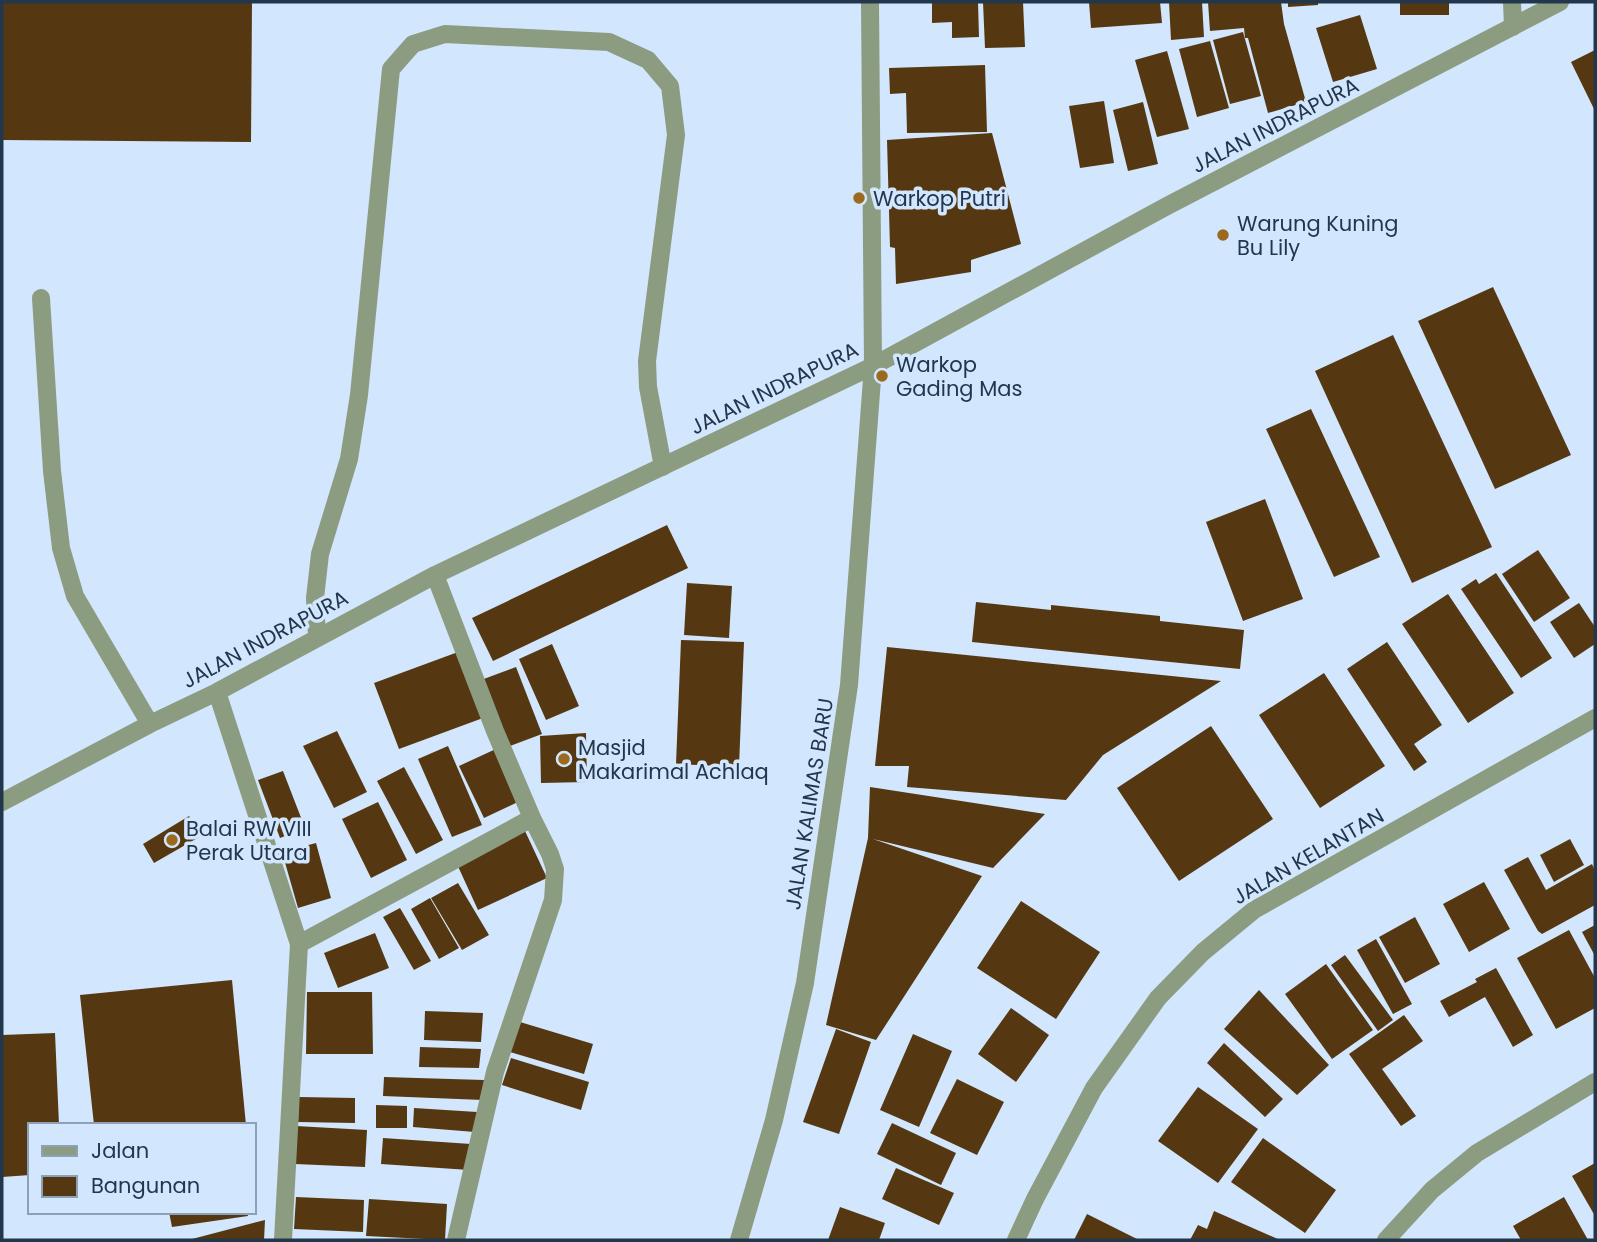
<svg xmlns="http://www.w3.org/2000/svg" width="1597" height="1242" font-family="Poppins,sans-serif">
  <rect width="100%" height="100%" fill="#d2e6fd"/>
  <path fill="#553811" d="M 2,2 L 252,2 L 251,142 L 2,140 Z
    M 932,2 L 978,2 L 979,37 L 952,38 L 952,22 L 932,23 Z
    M 983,2 L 1023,2 L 1025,47 L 985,48 Z
    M 1089,2 L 1160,2 L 1162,23 L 1091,28 Z
    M 1169,2 L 1202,2 L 1204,37 L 1171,40 Z
    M 1208,2 L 1281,2 L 1284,24 L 1306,102 L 1268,113 L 1248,38 L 1245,38 L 1244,28 L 1210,31 Z
    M 1288,2 L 1318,2 L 1318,5 L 1288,7 Z
    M 1400,2 L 1449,2 L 1449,15 L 1400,15 Z
    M 1360,15 L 1377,69 L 1333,82 L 1316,28 Z
    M 1243,32 L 1261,96 L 1230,104 L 1213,40 Z
    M 1210,41 L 1229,108 L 1197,117 L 1179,49 Z
    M 1595,50 L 1595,111 L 1571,62 Z
    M 1167,51 L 1189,129 L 1157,137 L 1135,60 Z
    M 985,65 L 987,132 L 907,133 L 906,93 L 890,94 L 889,68 Z
    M 1104,101 L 1114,163 L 1080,168 L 1069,106 Z
    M 1143,102 L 1158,164 L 1128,171 L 1113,110 Z
    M 992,133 L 1021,244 L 971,260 L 971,272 L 896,284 L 895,248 L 890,247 L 887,140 Z
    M 1493,287 L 1571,455 L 1495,489 L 1418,321 Z
    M 1393,335 L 1492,547 L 1412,583 L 1315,371 Z
    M 1311,409 L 1380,557 L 1334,577 L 1266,429 Z
    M 1265,499 L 1303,599 L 1243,621 L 1206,522 Z
    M 667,525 L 688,568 L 493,661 L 472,618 Z
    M 1538,550 L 1570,598 L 1534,622 L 1502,574 Z
    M 1496,573 L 1552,658 L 1521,678 L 1461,589 L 1476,579 L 1479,584 Z
    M 687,583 L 732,586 L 729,638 L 684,635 Z
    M 1448,594 L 1514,693 L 1468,723 L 1402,624 Z
    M 976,602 L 1051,610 L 1051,605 L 1160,616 L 1160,621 L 1244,630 L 1240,669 L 972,642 Z
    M 1579,603 L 1595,627 L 1595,644 L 1574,658 L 1550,622 Z
    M 681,640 L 744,642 L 739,767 L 676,764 Z
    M 1387,642 L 1442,725 L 1414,744 L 1427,762 L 1414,771 L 1347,669 Z
    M 552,644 L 579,706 L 546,720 L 519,659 Z
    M 887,647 L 1221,681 L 1103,755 L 1066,800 L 907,787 L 909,766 L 875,766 Z
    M 458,652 L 483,718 L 399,749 L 374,683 Z
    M 516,667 L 542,734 L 507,747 L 481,680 Z
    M 1324,673 L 1385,766 L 1320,808 L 1259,715 Z
    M 1211,726 L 1273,819 L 1179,881 L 1117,788 Z
    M 337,731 L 367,792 L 334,808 L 303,746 Z
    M 586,733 L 587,782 L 541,783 L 540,736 Z
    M 448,746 L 482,825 L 452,837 L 418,759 Z
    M 498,748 L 522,800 L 484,818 L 459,766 Z
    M 404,767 L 443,840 L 416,854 L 377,781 Z
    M 283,771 L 305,828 L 280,838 L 258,780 Z
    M 870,787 L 1045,814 L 993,868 L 873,839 L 982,876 L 876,1040 L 826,1025 L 868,838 Z
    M 378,802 L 407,860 L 371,878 L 342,819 Z
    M 189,816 L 201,836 L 154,863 L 143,844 Z
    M 525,831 L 547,878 L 478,910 L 456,862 Z
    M 1570,839 L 1584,865 L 1554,882 L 1540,855 Z
    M 316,843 L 331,898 L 298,908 L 282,852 Z
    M 1528,857 L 1546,890 L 1592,864 L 1595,871 L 1595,905 L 1542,934 L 1538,931 L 1504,870 Z
    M 1484,882 L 1510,929 L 1469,952 L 1443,904 Z
    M 458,883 L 489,935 L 462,950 L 431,898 Z
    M 430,898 L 459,948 L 439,959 L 411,909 Z
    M 1021,901 L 1100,952 L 1056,1019 L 977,968 Z
    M 400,908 L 431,961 L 414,970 L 383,917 Z
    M 1415,917 L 1440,964 L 1405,983 L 1379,937 Z
    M 1595,925 L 1595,956 L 1582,932 Z
    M 1569,930 L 1595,978 L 1595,1008 L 1556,1029 L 1517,958 Z
    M 375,933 L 389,968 L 338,988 L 324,953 Z
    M 1376,939 L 1412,1004 L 1393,1014 L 1357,950 Z
    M 1345,955 L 1393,1020 L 1378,1031 L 1331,965 Z
    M 1326,964 L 1373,1030 L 1332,1059 L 1285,994 Z
    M 1496,968 L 1533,1035 L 1513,1047 L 1485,997 L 1449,1017 L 1440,1001 L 1477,982 L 1475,979 Z
    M 232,980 L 246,1125 L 94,1125 L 80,995 Z
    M 1259,990 L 1329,1065 L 1297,1095 L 1224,1029 Z
    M 307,992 L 372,992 L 373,1054 L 306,1054 Z
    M 1011,1008 L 1049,1035 L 1016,1082 L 978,1054 Z
    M 425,1011 L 483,1013 L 481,1042 L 424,1040 Z
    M 1404,1015 L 1423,1041 L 1382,1069 L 1416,1116 L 1401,1126 L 1349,1054 Z
    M 520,1022 L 593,1044 L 584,1074 L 510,1052 Z
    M 836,1029 L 871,1042 L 839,1134 L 803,1122 Z
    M 55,1033 L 59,1125 L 30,1125 L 30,1175 L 2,1177 L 2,1035 Z
    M 913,1034 L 952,1051 L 919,1127 L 880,1110 Z
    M 1224,1043 L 1283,1099 L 1265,1117 L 1207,1063 Z
    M 420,1047 L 481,1049 L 479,1068 L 419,1067 Z
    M 511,1058 L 589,1082 L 581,1110 L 502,1085 Z
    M 384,1077 L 484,1080 L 483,1100 L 383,1096 Z
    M 957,1079 L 1004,1102 L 977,1155 L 930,1133 Z
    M 1198,1087 L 1258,1129 L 1218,1183 L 1158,1141 Z
    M 299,1097 L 355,1098 L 355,1123 L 298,1122 Z
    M 376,1105 L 407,1106 L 407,1128 L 376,1128 Z
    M 414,1108 L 477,1112 L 475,1132 L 413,1127 Z
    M 892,1123 L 956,1153 L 941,1185 L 877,1154 Z
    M 296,1126 L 367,1130 L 365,1167 L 295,1164 Z
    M 383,1138 L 471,1144 L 469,1170 L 381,1164 Z
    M 1263,1138 L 1336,1190 L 1305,1233 L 1231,1182 Z
    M 1595,1163 L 1595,1216 L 1572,1176 Z
    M 896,1168 L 954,1193 L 939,1225 L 882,1199 Z
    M 296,1197 L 364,1200 L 363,1232 L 294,1229 Z
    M 1564,1197 L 1588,1240 L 1521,1240 L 1513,1226 Z
    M 369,1199 L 447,1204 L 445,1240 L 366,1236 Z
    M 840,1207 L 885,1223 L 879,1240 L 828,1240 Z
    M 1214,1211 L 1280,1240 L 1190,1240 L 1198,1225 L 1207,1229 Z
    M 169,1212 L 247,1212 L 248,1216 L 172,1227 Z
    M 1087,1214 L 1139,1240 L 1074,1240 Z
    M 265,1220 L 264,1240 L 192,1240 L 192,1239 Z"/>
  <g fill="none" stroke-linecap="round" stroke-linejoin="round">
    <path stroke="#8c9c81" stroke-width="18" d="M 1512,2 L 1513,27
      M 41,298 L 52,471 L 61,548 L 75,596 L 150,724
      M 435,575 L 495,731 L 532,818
      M 317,637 L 315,598 L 320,554 L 349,459 L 359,395 L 391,69 L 413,44 L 445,34 L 609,42 L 648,60 L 670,86 L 676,135 L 647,361 L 648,387 L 663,467
      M 217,692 L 299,944 L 283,1240
      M 2,802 L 150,724 L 217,692 L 435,575 L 873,366 L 1167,206 L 1560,2
      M 299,944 L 532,818 L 550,854 L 555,869 L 553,900 L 495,1072 L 456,1240
      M 739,1240 L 774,1120 L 805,983 L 849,685 L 873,366 L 870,2
      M 1016,1240 L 1035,1199 L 1094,1088 L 1158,998 L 1203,952 L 1254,910 L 1595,718
      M 1386,1240 L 1432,1190 L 1477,1153 L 1595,1082"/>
  </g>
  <g fill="#9c6a1f" stroke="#d2e6fd" stroke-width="2.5">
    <circle cx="859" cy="198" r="7"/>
    <circle cx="1223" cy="235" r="7"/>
    <circle cx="882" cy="376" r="7"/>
    <circle cx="564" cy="759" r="7"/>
    <circle cx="172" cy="840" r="7"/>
  </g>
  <g text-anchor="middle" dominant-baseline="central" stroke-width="7" stroke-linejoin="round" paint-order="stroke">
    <g font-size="21" fill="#22364c" stroke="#d2e6fd">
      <text transform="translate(1275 125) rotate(-27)">JALAN INDRAPURA</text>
      <text transform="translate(774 388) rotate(-26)">JALAN INDRAPURA</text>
      <text transform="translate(265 639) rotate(-28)">JALAN INDRAPURA</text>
      <text transform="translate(809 804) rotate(-81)">JALAN KALIMAS BARU</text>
      <text transform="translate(1308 856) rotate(-30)">JALAN KELANTAN</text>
    </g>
    <g font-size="21" fill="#22364c" stroke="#d2e6fd" text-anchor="start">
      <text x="873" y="198">Warkop Putri</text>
      <text x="1237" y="223">Warung Kuning<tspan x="1237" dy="24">Bu Lily</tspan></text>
      <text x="896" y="364">Warkop<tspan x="896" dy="24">Gading Mas</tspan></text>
      <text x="578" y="747">Masjid<tspan x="578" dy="24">Makarimal Achlaq</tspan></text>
      <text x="186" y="828">Balai RW VIII<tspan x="186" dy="24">Perak Utara</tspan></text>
    </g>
  </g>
  <rect width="1597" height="1242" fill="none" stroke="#22364c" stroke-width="7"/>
  <rect x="28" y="1123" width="228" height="91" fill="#d2e6fd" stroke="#8ca0b6" stroke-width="2"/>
  <rect x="42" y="1146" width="35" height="10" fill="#8c9c81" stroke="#8ca0b6" stroke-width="2"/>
  <text x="91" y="1158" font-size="21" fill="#22364c">Jalan</text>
  <rect x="42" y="1176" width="35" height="21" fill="#553811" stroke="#8ca0b6" stroke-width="2"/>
  <text x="91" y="1193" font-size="21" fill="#22364c">Bangunan</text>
</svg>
